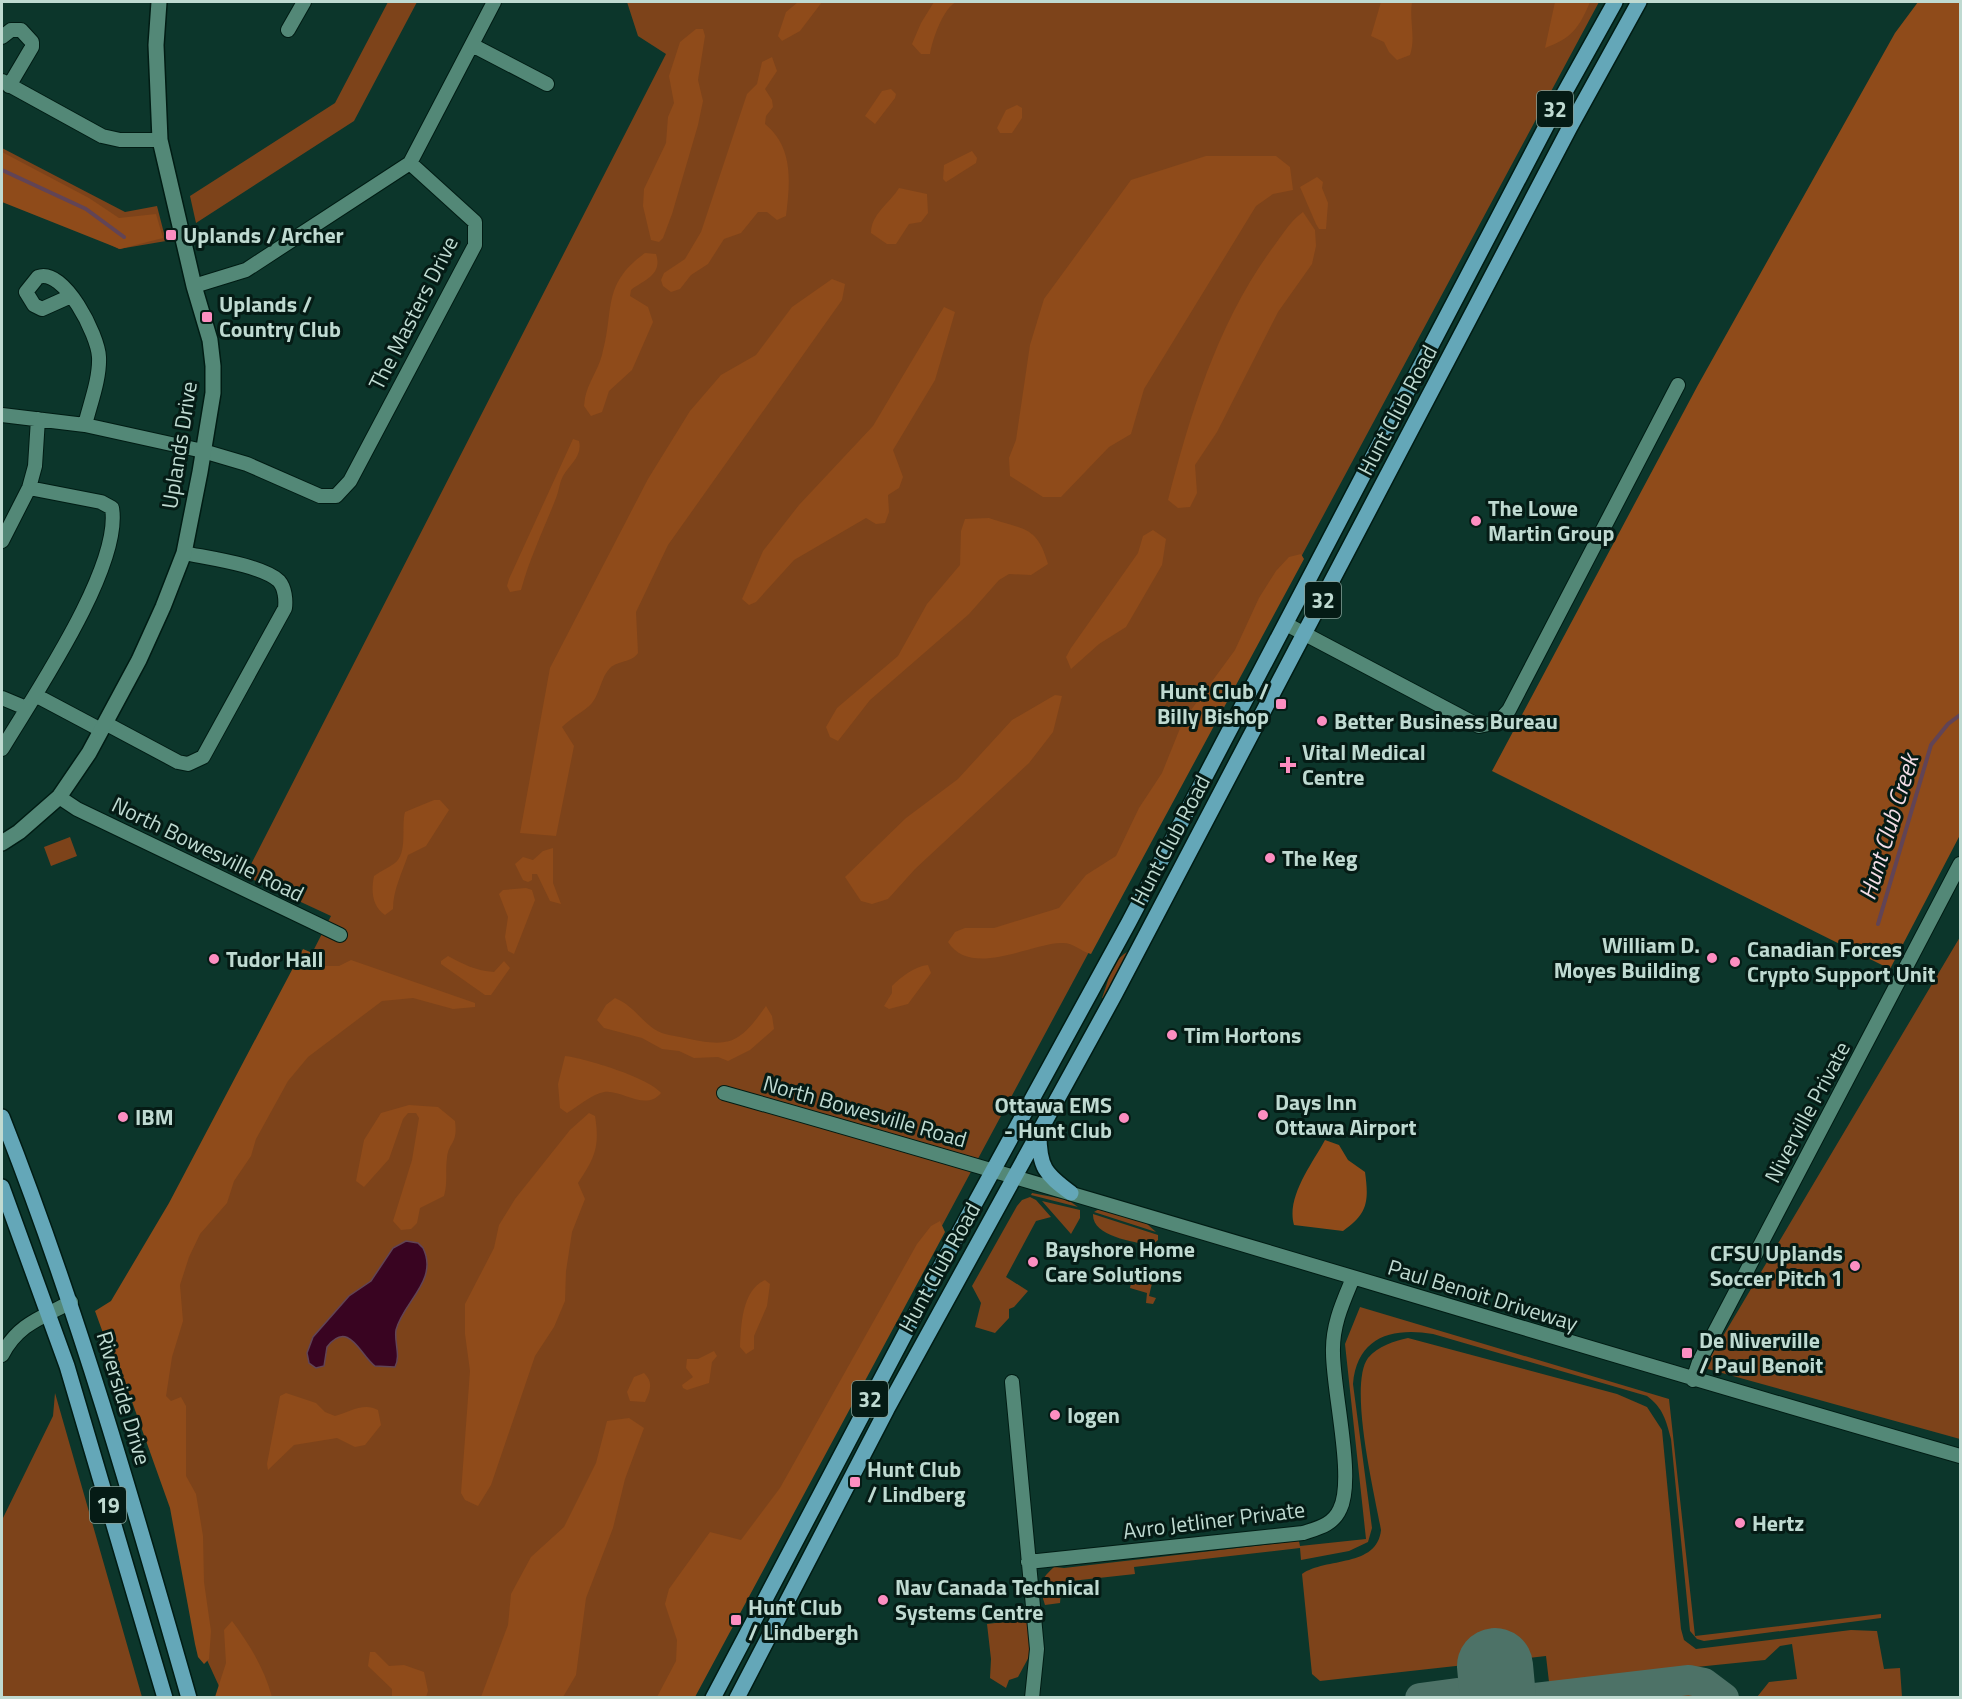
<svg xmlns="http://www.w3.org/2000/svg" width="1962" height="1699" font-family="'Titillium Web',sans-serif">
  <rect width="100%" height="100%" fill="#0c362b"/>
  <path fill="#7d431a" d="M 388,2 L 417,2 L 354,121 L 196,223 L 190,196 L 335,103 Z
    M 627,2 L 1599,2 L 689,1697 L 224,1697 L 207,1660 L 199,1577 L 116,1337 L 331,916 L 245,876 L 666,54 L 638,36 Z
    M 2,148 L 125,212 L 157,206 L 166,241 L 119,249 L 2,189 Z
    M 70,837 L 77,856 L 51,866 L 44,847 Z
    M 1960,937 L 1960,1439 L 1704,1368 Z
    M 1131,950 L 1107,1000 L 1102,998 C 1110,978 1110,960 1131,950 Z
    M 1032,1193 L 1068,1200 L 1078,1207 L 1031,1195 Z
    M 1030,1197 L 1036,1200 L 1051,1217 L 1036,1221 L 1006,1277 L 1028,1291 L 1014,1307 L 1009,1309 L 1009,1318 L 995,1333 L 975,1327 L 981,1303 L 972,1286 L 1017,1206 L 1022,1200 Z
    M 1042,1201 L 1080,1210 L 1080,1218 L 1071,1234 Z
    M 1099,1209 L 1146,1223 L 1156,1232 L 1094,1212 Z
    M 1093,1214 L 1158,1235 L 1158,1240 L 1151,1246 C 1133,1241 1092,1237 1093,1214 Z
    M 1135,1265 L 1162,1274 L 1161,1281 L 1153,1279 L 1149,1296 L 1156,1298 L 1153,1304 L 1146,1303 L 1147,1293 L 1130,1288 Z
    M 1360,1307 L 1669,1399 L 1695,1636 L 1881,1614 L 1881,1618 L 1704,1641 L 1697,1639 L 1690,1631 L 1671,1439 C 1666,1420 1663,1408 1647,1396 L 1433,1334 C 1392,1327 1357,1337 1353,1384 L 1372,1528 L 1368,1542 L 1349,1551 L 1301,1560 L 1300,1548 L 1134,1567 L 1135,1574 L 1062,1582 L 1060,1603 L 1045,1605 C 1038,1584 1041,1579 1054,1567 L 1064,1568 L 1299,1541 L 1300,1546 L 1366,1539 L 1345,1344 Z
    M 1408,1338 L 1617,1394 L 1647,1407 L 1662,1430 L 1681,1629 L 1684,1640 L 1696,1649 L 1851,1630 L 1877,1631 L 1884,1669 L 1900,1668 L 1902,1697 L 1757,1697 L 1769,1682 L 1797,1679 L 1792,1644 L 1780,1646 L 1765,1660 L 1549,1682 L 1546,1656 L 1320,1681 L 1312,1674 L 1302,1574 C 1326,1557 1377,1568 1381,1530 C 1375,1496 1348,1385 1368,1358 C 1378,1346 1394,1341 1408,1338 Z
    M 55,1393 L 142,1697 L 2,1697 L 2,1520 L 53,1416 Z
    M 1021,1620 L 1028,1622 L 1031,1653 L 1018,1677 L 1009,1680 L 1006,1688 L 990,1678 L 991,1659 L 987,1624 Z
    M 1695,1691 L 1703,1697 L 1642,1697 Z"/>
  <path fill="#8f4b1a" d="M 798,2 L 822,2 L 800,31 L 782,41 L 778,36 L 786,12 Z
    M 934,2 L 957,2 C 944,6 932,40 930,54 L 921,54 L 912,44 L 921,23 Z
    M 1381,2 L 1412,2 C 1409,21 1416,37 1410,55 L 1397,60 L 1389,52 L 1384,42 L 1371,36 Z
    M 1555,2 L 1590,2 C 1579,28 1572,38 1545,48 Z
    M 1918,2 L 1960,2 L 1960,835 L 1890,969 L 1492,771 L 1698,385 L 1895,33 Z
    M 696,29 L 703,29 L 705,36 L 698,80 L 703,101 L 698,125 L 672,214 L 663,238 L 659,242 L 651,240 L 643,206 L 644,189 L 666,143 L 668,117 L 674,103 L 669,76 L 680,42 Z
    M 772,57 L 777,71 L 765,89 L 772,100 L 773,107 L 766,116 L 765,124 C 794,148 790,182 786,216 L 777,220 L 767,212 L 758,212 L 741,233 L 724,239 L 708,264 L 691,275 L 680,289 L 671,292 L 663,286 L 661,280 L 664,273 L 685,259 L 701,232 L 747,94 L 757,84 L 762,62 Z
    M 891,89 L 896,94 L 895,98 L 875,124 L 865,116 L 882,91 Z
    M 1017,105 L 1022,108 L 1022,118 L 1012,133 L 1000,133 L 997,128 L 1006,110 Z
    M 972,151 L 977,158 L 976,163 L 946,182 L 943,179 L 944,165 Z
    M 2,152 L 89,198 L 119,218 L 156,214 L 163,238 L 120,249 L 2,202 Z
    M 1206,156 L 1276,156 L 1290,167 L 1293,190 L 1273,194 L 1256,206 L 1144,389 L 1131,434 L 1109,447 L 1061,497 L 1043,497 L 1010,476 L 1009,458 L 1016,440 L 1030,345 L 1044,299 L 1131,180 Z
    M 1317,177 L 1323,182 L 1322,188 L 1328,203 L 1326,229 L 1319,229 L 1316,224 L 1300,187 Z
    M 899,188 L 927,194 L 928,213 L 921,222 L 909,224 L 896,244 L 887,244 L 871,233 C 871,214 890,203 899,188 Z
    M 1303,212 L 1315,230 L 1316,246 L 1312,264 L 1278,312 L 1217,432 L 1195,465 L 1197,493 L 1190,507 L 1178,508 L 1168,500 C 1191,412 1217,325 1271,250 C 1281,237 1289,222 1303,212 Z
    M 645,253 L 656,254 C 663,275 644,280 631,290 L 630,296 L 648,307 L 653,322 L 632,370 L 609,391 L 602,412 L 591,416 L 584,406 L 585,398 C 588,383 598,370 602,355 C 615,309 601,285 645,253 Z
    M 832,279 L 845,284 L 842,300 L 668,545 L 636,612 L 638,653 C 631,663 619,660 610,668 C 601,677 600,693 592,703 C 585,711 572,717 562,727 L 574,746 L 556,836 L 520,833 L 550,668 L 648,479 L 690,411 L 721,375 L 756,355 L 792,307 Z
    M 944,307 L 955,312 L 935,380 L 893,450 L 903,477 L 899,488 L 888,495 L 889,512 L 885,523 L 876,524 L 866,518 L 794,560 L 756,602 L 749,605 L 742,599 L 763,551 L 799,505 L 873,426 Z
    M 573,439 L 579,441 C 583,456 569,465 563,476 C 559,484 559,491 556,498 C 544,529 530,557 521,590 L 510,592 L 507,586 L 509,579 Z
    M 989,518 C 1023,530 1037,525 1048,564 L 1031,575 L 1009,574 L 999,580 L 969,614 L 870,700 L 838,741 L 830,737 L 826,727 L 837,708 L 898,656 L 927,604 L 960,565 L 961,531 L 965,519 Z
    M 1153,530 L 1166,539 L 1162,565 L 1126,627 L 1099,644 L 1071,669 L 1066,657 L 1071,648 L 1138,553 L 1143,536 Z
    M 1301,554 L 1304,559 L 1091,954 C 1080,951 1073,942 1061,943 C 1029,944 971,978 948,942 L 955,932 L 965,928 L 994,928 L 1059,908 L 1086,875 L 1116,856 L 1139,808 L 1162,773 L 1183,721 L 1235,650 L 1259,598 L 1276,571 L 1289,557 Z
    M 1055,695 L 1062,696 L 1053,732 L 1029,763 L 915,869 L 888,899 L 872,904 L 861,901 L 845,877 L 906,818 L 958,779 L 1012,720 Z
    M 434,800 L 440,800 L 449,810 L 426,846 L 408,855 C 402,873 393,890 393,909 L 385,915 C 372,906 371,891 374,876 C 381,871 388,868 395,863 C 408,853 401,826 405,812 Z
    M 553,848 L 553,883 L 561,904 L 550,901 L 537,874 L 532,874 L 532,880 L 528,882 L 523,880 L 515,864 L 523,857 L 533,860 L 543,851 Z
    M 526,888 L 532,890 L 535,900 L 514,954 L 508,951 L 505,937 L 508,917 L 499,894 L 503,890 Z
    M 303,949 L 310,952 L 324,966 L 339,966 L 351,960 L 475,1003 L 475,1007 L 453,1009 L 413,998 L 382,1001 L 308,1057 L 288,1081 L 256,1139 L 251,1156 L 234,1181 L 227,1203 L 200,1234 L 189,1257 L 180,1285 L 183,1321 L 172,1357 L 166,1396 L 171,1401 L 181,1397 L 186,1406 L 186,1476 L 196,1494 L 203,1536 L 204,1582 L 211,1631 L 209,1659 L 204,1664 L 198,1657 L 195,1644 L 170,1508 L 125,1382 L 111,1355 L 95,1311 L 111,1301 L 169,1203 Z
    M 448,956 C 463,964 476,971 494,972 L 504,961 L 510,968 L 491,995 L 485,995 L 441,964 L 441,961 Z
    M 928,965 L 931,973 L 908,1004 L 889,1009 L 884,1006 L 892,993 L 892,986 C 901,977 915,966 928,965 Z
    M 615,998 C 632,1005 640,1019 654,1029 C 663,1035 675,1036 685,1038 C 730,1048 739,1044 766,1006 L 772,1016 L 774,1029 L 750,1050 L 728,1061 L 718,1057 L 694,1058 L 679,1051 L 662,1049 L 642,1038 L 604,1028 L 597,1020 L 606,1005 Z
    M 565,1056 C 584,1058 650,1078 661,1093 C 645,1112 622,1089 604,1092 C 592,1094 577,1107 567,1113 L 560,1108 L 558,1084 Z
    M 409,1105 L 438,1107 L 455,1121 C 458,1145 449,1141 447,1158 C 445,1172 448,1182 444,1196 L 420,1208 L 417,1223 L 411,1229 L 401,1230 L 393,1221 L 412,1160 L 419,1118 L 416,1113 L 408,1113 L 403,1119 L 389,1159 L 364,1187 L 356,1181 L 364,1140 L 381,1113 Z
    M 589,1113 L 595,1116 C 600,1147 595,1157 578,1183 L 585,1199 L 572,1232 L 566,1271 L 565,1301 L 554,1327 L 535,1356 L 491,1485 L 478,1506 L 465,1500 L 461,1493 L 470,1371 L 465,1334 L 465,1304 L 494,1248 L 499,1225 L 515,1199 L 570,1130 Z
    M 1325,1140 L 1339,1145 L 1348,1160 L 1365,1172 C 1369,1201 1368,1214 1343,1231 L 1294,1225 C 1286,1197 1312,1164 1325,1140 Z
    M 940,1221 L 945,1232 L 695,1697 L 657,1697 L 676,1661 L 677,1640 L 665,1604 L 669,1589 L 710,1532 L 741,1540 L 780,1488 L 917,1244 L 931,1226 Z
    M 765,1280 L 770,1284 L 767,1306 L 754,1336 L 754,1349 L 746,1354 L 740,1347 C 741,1325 742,1290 765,1280 Z
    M 714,1351 L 717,1356 L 712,1362 L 709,1383 L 687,1390 L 683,1388 L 682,1385 L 693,1377 L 686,1368 L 687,1359 L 698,1359 Z
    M 644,1373 C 654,1383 650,1391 645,1402 L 630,1401 L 627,1392 L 634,1377 Z
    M 286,1393 L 316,1403 L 325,1412 L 335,1416 C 349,1412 364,1402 378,1410 L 381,1425 L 365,1445 L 355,1447 L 337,1438 L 294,1445 L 268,1470 L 267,1464 L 280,1396 Z
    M 629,1418 L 644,1428 L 625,1479 L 613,1528 L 586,1598 L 576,1675 L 563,1697 L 481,1697 L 508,1625 L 511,1594 L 531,1557 L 564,1527 L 596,1463 L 607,1421 Z
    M 232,1621 C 250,1645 264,1668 272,1697 L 215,1697 L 226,1663 L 224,1630 Z
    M 370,1652 L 375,1652 L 389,1666 L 404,1665 L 424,1672 L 428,1691 L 426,1697 L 392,1697 L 392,1689 L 368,1666 Z"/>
  <path fill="#390421" stroke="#614456" stroke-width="1.5" d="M 406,1241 L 418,1243 L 423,1248 C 439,1280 403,1302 396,1330 C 394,1342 401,1356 395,1367 L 375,1366 C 360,1355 349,1319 327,1347 L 324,1366 L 316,1368 L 309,1363 L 307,1353 L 313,1337 L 349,1296 L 371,1281 L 393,1248 Z"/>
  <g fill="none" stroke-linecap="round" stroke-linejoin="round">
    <path stroke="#614456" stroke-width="4" d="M 2,170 L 86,209 L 124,237
      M 1878,924 L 1931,745 L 1948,724 L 1960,715"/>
    <path stroke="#4d7267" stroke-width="30" d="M 1420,1698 L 1457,1693 L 1482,1698
      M 1535,1698 L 1689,1680 L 1704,1683 L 1724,1698"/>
    <path stroke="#4d7267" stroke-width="76" d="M 1495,1666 L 1498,1698"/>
    <defs>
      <path id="street" d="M 288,30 L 304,2
        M 2,37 L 11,30 L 21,30 L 32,42 L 32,47 L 9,86
        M 472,45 L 547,84
        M 2,81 L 102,136 L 120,140 L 160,140
        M 194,286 L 246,270 L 410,163 L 494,2
        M 71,296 L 42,309 L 34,305 L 26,292 L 38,277 C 64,267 98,335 99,357 C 100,379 90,404 85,425
        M 2,415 L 85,425 L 203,451 L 247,464 L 320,496 L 336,496 L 350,481 L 475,245 L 475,222 L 410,163
        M 2,541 L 29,488 L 35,466 L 38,419
        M 1286,624 L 1479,726 L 1498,722 L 1509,710 L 1678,385
        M 37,696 L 101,730
        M 2,698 L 26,708
        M 105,723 L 178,762 L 188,764 L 203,757 L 285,608 C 286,600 285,588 279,581 C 262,565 207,558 184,553
        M 2,749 C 33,697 122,567 112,508 L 101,502 L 29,488
        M 59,797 L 77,809 L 340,935
        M 724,1093 C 1138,1210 1548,1338 1960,1456
        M 2,1355 C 18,1324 41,1318 71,1302
        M 1693,1380 L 1699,1362 L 1960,864
        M 1012,1382 L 1037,1649 L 1032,1698
        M 1028,1562 L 1303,1533 C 1318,1528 1333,1525 1340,1509 C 1355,1479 1333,1391 1333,1353 C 1332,1325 1343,1302 1353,1278"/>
      <path id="secondary" d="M 2,843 L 19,832 L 59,797 L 89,753 L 139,660 L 163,607 L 184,553 L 200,472 L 213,393 L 213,366 L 210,340 L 194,286 L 160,140 L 156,45 L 159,2"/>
      <path id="primary" d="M 2,1117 C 77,1307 133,1502 189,1698
        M 1039,1134 C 1039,1167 1045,1174 1071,1193
        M 2,1187 L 67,1366 L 165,1698
        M 713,1698 L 944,1260 L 1129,922 L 1551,117 L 1615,2
        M 737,1698 L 887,1409 L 1115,994 L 1570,127 L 1639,2"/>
    </defs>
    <use href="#street" stroke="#011c14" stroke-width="16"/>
    <use href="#secondary" stroke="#011c14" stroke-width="18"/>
    <use href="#primary" stroke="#011c14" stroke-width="18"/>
    <use href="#street" stroke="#538877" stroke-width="14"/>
    <use href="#secondary" stroke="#538877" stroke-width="15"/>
    <use href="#primary" stroke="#64a7b8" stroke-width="15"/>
  </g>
  <g fill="#fd8ec1" stroke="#051b15" stroke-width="2">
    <rect x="165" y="229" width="12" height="12" rx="3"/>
    <rect x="201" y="311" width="12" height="12" rx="3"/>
    <circle cx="1476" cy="521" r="6"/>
    <rect x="1275" y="698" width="12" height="12" rx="3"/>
    <circle cx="1322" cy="721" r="6"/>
    <path d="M1285 756h6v6h6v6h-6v6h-6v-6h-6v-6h6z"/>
    <circle cx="1270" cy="858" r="6"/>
    <circle cx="1712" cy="958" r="6"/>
    <circle cx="214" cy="959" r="6"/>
    <circle cx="1735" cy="962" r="6"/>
    <circle cx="1172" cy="1035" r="6"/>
    <circle cx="1263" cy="1115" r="6"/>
    <circle cx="123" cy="1117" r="6"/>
    <circle cx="1124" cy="1118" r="6"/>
    <circle cx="1033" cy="1262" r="6"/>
    <circle cx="1855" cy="1266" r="6"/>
    <rect x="1681" y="1347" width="12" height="12" rx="3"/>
    <circle cx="1055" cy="1415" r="6"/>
    <rect x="849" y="1476" width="12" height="12" rx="3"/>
    <circle cx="1740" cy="1523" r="6"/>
    <circle cx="883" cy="1600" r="6"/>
    <rect x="730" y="1614" width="12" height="12" rx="3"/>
  </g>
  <g text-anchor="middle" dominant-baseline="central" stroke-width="6" stroke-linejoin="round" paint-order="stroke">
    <g fill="#051b15" stroke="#87a199" stroke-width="1.5">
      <rect x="1537" y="91" width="36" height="36" rx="4.5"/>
      <rect x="1305" y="582" width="36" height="36" rx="4.5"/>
      <rect x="852" y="1381" width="36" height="36" rx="4.5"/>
      <rect x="90" y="1487" width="36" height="36" rx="4.5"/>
    </g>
    <g font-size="21" font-weight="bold" fill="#bfdad1">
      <text x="1555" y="109">32</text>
      <text x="1323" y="600">32</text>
      <text x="870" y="1399">32</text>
      <text x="108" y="1505">19</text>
    </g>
    <g font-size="22" font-weight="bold" fill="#bfdad1" stroke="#051b15" text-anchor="start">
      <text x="183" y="235">Uplands / Archer</text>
      <text x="219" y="304">Uplands /<tspan x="219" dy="25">Country Club</tspan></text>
      <text x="1488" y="508">The Lowe<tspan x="1488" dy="25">Martin Group</tspan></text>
      <text x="1269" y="691" text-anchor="end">Hunt Club /<tspan x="1269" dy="25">Billy Bishop</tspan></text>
      <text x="1334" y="721">Better Business Bureau</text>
      <text x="1302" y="752">Vital Medical<tspan x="1302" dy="25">Centre</tspan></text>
      <text x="1282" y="858">The Keg</text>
      <text x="1700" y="945" text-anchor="end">William D.<tspan x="1700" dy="25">Moyes Building</tspan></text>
      <text x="1747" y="949">Canadian Forces<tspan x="1747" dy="25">Crypto Support Unit</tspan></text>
      <text x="226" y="959">Tudor Hall</text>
      <text x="1184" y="1035">Tim Hortons</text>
      <text x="1275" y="1102">Days Inn<tspan x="1275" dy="25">Ottawa Airport</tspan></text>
      <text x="1112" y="1105" text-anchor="end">Ottawa EMS<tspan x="1112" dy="25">- Hunt Club</tspan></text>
      <text x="135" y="1117">IBM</text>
      <text x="1045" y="1249">Bayshore Home<tspan x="1045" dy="25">Care Solutions</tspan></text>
      <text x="1843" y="1253" text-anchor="end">CFSU Uplands<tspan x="1843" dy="25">Soccer Pitch 1</tspan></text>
      <text x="1699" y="1340">De Niverville<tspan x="1699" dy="25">/ Paul Benoit</tspan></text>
      <text x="1067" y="1415">Iogen</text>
      <text x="867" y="1469">Hunt Club<tspan x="867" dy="25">/ Lindberg</tspan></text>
      <text x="1752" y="1523">Hertz</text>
      <text x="895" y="1587">Nav Canada Technical<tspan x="895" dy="25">Systems Centre</tspan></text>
      <text x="748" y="1607">Hunt Club<tspan x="748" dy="25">/ Lindbergh</tspan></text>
    </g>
    <g font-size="22" fill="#bfdad1" stroke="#051b15">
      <text transform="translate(413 313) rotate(-63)">The Masters Drive</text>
      <text transform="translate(1397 410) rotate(-62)">Hunt Club Road</text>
      <text transform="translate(179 445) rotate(-81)">Uplands Drive</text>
      <text transform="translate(1170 840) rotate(-62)">Hunt Club Road</text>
      <text transform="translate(208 849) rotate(26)">North Bowesville Road</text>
      <text transform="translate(865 1111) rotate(16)">North Bowesville Road</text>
      <text transform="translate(1807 1112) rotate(-62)">Niverville Private</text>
      <text transform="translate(939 1267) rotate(-61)">Hunt Club Road</text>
      <text transform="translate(1483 1295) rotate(17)">Paul Benoit Driveway</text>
      <text transform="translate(124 1398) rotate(73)">Riverside Drive</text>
      <text transform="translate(1214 1520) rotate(-7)">Avro Jetliner Private</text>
    </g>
    <g font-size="24" font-style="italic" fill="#f4dde6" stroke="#051b15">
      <text transform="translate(1888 827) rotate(-73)">Hunt Club Creek</text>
    </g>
  </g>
  <rect width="1962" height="1699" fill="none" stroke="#bfdad1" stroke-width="6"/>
</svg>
